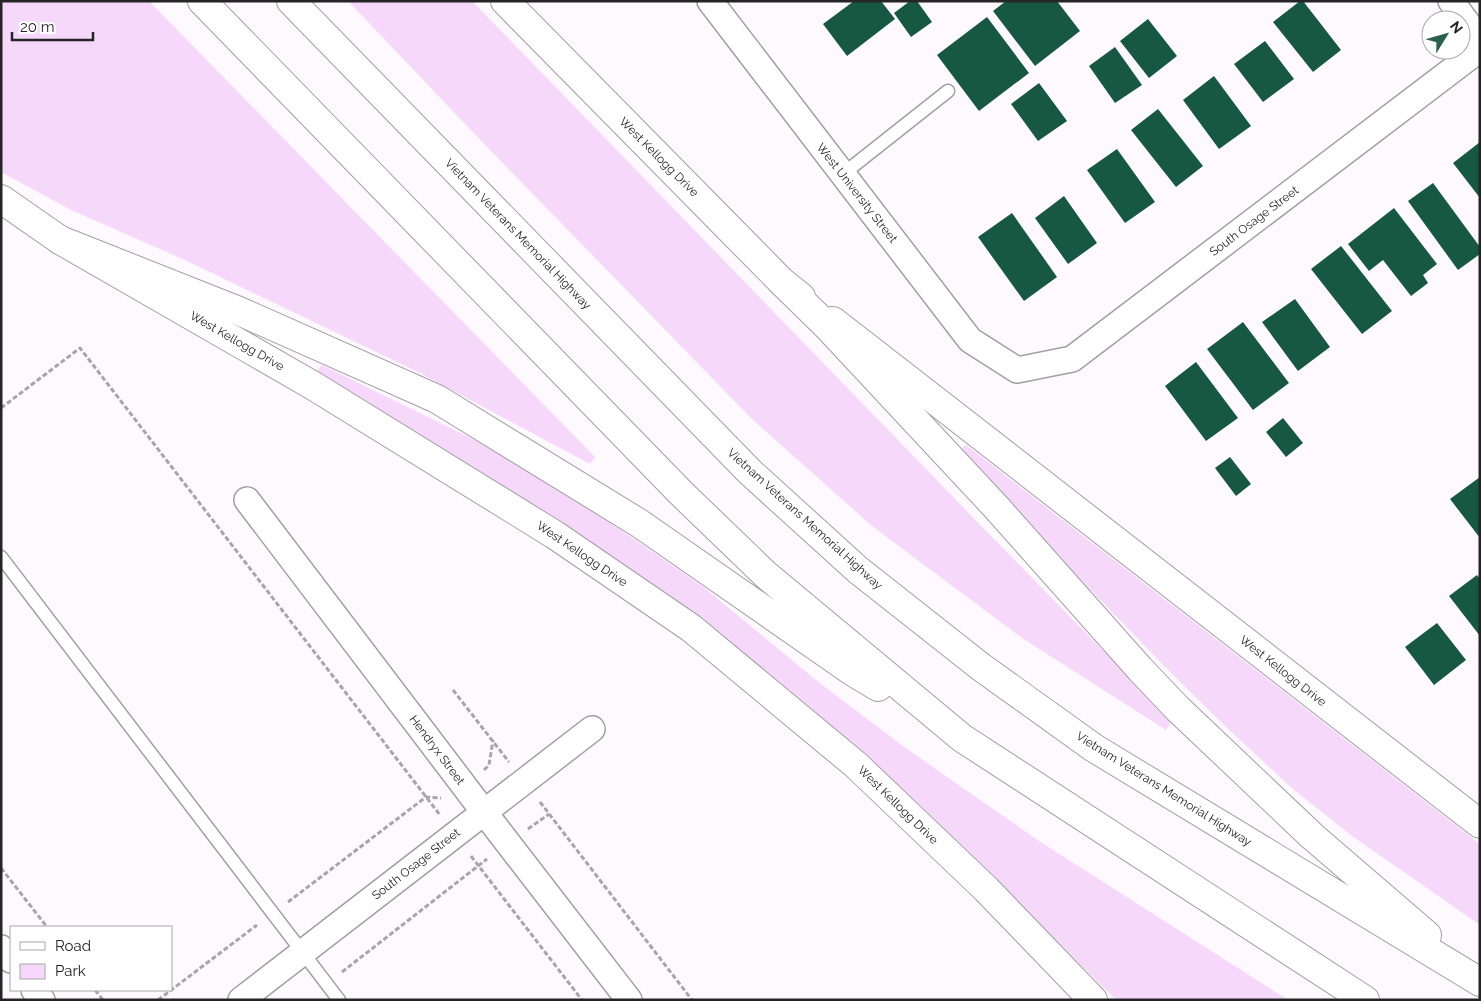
<svg xmlns="http://www.w3.org/2000/svg" width="1481" height="1001" font-family="Raleway,sans-serif">
  <rect width="100%" height="100%" fill="#fdf9fe"/>
  <path fill="#f6d8fb" d="M 1,1 L 149,1 L 595,457 L 590,464 L 420,373 L 185,260 L 71,210 L 1,172 Z
    M 348,1 L 472,1 C 706,241 938,483 1172,721 L 1166,730 L 1022,638 L 872,526 L 752,419 L 489,149 Z
    M 322,365 L 487,446 L 598,514 L 702,586 L 821,684 L 907,749 L 1039,841 L 1288,1000 L 1116,1000 L 916,801 L 818,717 L 703,623 L 610,556 L 480,471 L 317,371 Z
    M 966,445 L 1480,844 L 1480,925 L 1352,836 L 1294,790 L 1225,726 L 1170,672 L 958,453 Z"/>
  <path fill="#165841" d="M 854,1 L 881,1 L 895,19 L 847,56 L 823,24 Z
    M 910,1 L 917,1 L 932,22 L 911,37 L 894,13 Z
    M 1006,1 L 1057,1 L 1080,31 L 1035,66 L 993,11 Z
    M 1300,1 L 1303,1 L 1341,50 L 1313,72 L 1273,22 Z
    M 987,17 L 1029,73 L 979,111 L 937,55 Z
    M 1148,19 L 1177,56 L 1149,78 L 1120,41 Z
    M 1265,41 L 1294,79 L 1263,102 L 1234,64 Z
    M 1115,47 L 1142,85 L 1115,103 L 1089,66 Z
    M 1214,76 L 1251,126 L 1219,149 L 1183,100 Z
    M 1039,83 L 1067,121 L 1038,141 L 1011,104 Z
    M 1158,109 L 1203,166 L 1176,187 L 1131,130 Z
    M 1480,142 L 1480,198 L 1453,163 Z
    M 1117,149 L 1155,202 L 1125,223 L 1087,170 Z
    M 1433,183 L 1480,247 L 1480,254 L 1458,270 L 1408,201 Z
    M 1064,196 L 1097,243 L 1068,264 L 1035,218 Z
    M 1394,208 L 1437,264 L 1423,275 L 1428,283 L 1411,296 L 1383,260 L 1369,271 L 1348,244 Z
    M 1012,213 L 1057,277 L 1024,301 L 978,237 Z
    M 1341,246 L 1392,311 L 1362,334 L 1311,269 Z
    M 1295,299 L 1330,347 L 1298,371 L 1262,322 Z
    M 1243,322 L 1289,383 L 1253,410 L 1207,349 Z
    M 1196,362 L 1238,418 L 1206,441 L 1165,386 Z
    M 1283,418 L 1303,443 L 1286,457 L 1266,432 Z
    M 1230,457 L 1251,484 L 1236,496 L 1215,468 Z
    M 1480,477 L 1480,538 L 1450,499 Z
    M 1477,575 L 1480,579 L 1480,636 L 1449,596 Z
    M 1437,623 L 1466,660 L 1434,685 L 1405,647 Z"/>
  <g fill="none" stroke-linecap="round" stroke-linejoin="round">
    <defs>
      <path id="lane" d="M 843,174 L 948,91
        M 1,557 L 339,1000"/>
      <path id="street" d="M 710,1 L 970,340 L 1017,370 L 1072,359 L 1480,49
        M 1451,1 L 1480,40
        M 247,500 L 484,812 L 629,1000
        M 1,948 L 11,960
        M 34,990 L 42,1000
        M 241,1000 L 592,729"/>
      <path id="secondary" d="M 505,1 L 782,282 L 801,297
        M 1,199 L 60,240 L 312,385 L 555,535 L 691,628 L 856,765 L 986,889 L 1093,1000
        M 833,321 L 1480,824"/>
      <path id="highway" d="M 202,1 L 681,493 L 765,574 L 962,738 L 1365,1000
        M 291,1 L 750,472 L 858,570 L 981,667 L 1094,748 L 1480,982
        M 60,240 L 239,311 L 437,399 L 639,523 L 853,672 L 878,687
        M 782,282 L 827,326 L 996,507 L 1140,669 L 1178,709 L 1312,836 L 1427,935"/>
    </defs>
    <use href="#lane" stroke="#a29fa3" stroke-width="15"/>
    <use href="#street" stroke="#a29fa3" stroke-width="28"/>
    <use href="#secondary" stroke="#a29fa3" stroke-width="30"/>
    <use href="#highway" stroke="#a29fa3" stroke-width="30"/>
    <path stroke="#a8a5a9" stroke-width="3" stroke-dasharray="5 2.5" stroke-linecap="butt" d="M 1,408 L 80,348 L 440,815
      M 453,690 L 509,762
      M 484,770 L 489,765 L 493,740
      M 540,802 L 692,1000
      M 528,829 L 549,814
      M 471,856 L 582,1000
      M 1,868 L 47,927
      M 288,902 L 426,797 L 441,798
      M 342,972 L 487,859
      M 95,990 L 103,1000
      M 158,1000 L 257,925"/>
    <use href="#lane" stroke="#fff" stroke-width="12"/>
    <use href="#street" stroke="#fff" stroke-width="25"/>
    <use href="#secondary" stroke="#fff" stroke-width="28"/>
    <use href="#highway" stroke="#fff" stroke-width="28"/>
  </g>
  <g text-anchor="middle" dominant-baseline="central" stroke-width="5" stroke-linejoin="round" paint-order="stroke">
    <g font-size="12" fill="#262526" stroke="#fff">
      <text transform="translate(659 157) rotate(45)">West Kellogg Drive</text>
      <text transform="translate(857 193) rotate(52)">West University Street</text>
      <text transform="translate(1254 221) rotate(-37)">South Osage Street</text>
      <text transform="translate(518 234) rotate(46)">Vietnam Veterans Memorial Highway</text>
      <text transform="translate(237 341) rotate(30)">West Kellogg Drive</text>
      <text transform="translate(805 519) rotate(42)">Vietnam Veterans Memorial Highway</text>
      <text transform="translate(582 554) rotate(34)">West Kellogg Drive</text>
      <text transform="translate(1283 671) rotate(38)">West Kellogg Drive</text>
      <text transform="translate(437 750) rotate(53)">Hendryx Street</text>
      <text transform="translate(1164 789) rotate(32)">Vietnam Veterans Memorial Highway</text>
      <text transform="translate(898 805) rotate(44)">West Kellogg Drive</text>
      <text transform="translate(416 864) rotate(-38)">South Osage Street</text>
    </g>
  </g>
  <rect width="1481" height="1001" fill="none" stroke="#262526" stroke-width="5"/>
  <rect x="10" y="926" width="162" height="65" fill="#ffffff" stroke="#a8a8a8"/>
  <rect x="20" y="942" width="25" height="8" fill="#ffffff" stroke="#a8a8a8"/>
  <text x="55" y="951" font-size="15" fill="#262526">Road</text>
  <rect x="20" y="964" width="25" height="15" fill="#f6d8fb" stroke="#a8a8a8"/>
  <text x="55" y="976" font-size="15" fill="#262526">Park</text>
  <g transform="translate(1446 35) rotate(53)"><circle r="24" fill="#ffffff" stroke="#a8a8a8"/>
  <path d="M0-4L9 19L0 12L-9 19Z" fill="#28624b"/>
  <text y="-8" font-size="14" font-weight="bold" text-anchor="middle" fill="#262526">N</text>
  </g>
  <path d="M12 32v8h81v-8" fill="none" stroke="#262526" stroke-width="2.5"/>
  <text x="20" y="32" font-size="15" fill="#262526" stroke="#ffffff" stroke-width="4" paint-order="stroke">20 m</text>
</svg>
